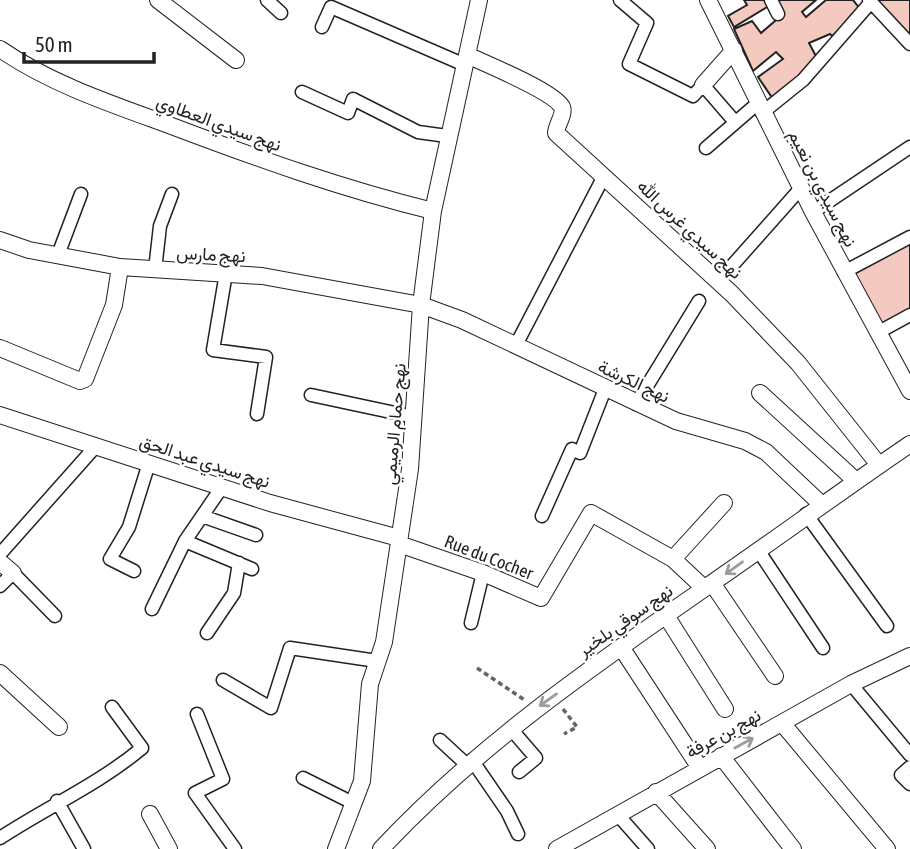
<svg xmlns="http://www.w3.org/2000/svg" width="910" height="849" font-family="'Asap Condensed',Vazirmatn,sans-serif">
  <rect width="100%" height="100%" fill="#fff"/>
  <path fill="#f3c9c0" stroke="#222" stroke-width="2" d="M 744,0 L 770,0 L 772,4 L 734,27 L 728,16 L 747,5 Z
    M 774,0 L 816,0 L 802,12 L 806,17 L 826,0 L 853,0 L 862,11 L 832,36 L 830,34 L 809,43 L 818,60 L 773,99 L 758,77 L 783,59 L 776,52 L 753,71 L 734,29 L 752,21 L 761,33 L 782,15 Z
    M 873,0 L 910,0 L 910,41 Z
    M 910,242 L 910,313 L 881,327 L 852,272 Z"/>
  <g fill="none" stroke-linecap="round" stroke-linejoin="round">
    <defs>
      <path id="pedestrian" d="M 267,0 L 281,13
        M 620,0 L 647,23 L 629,64 L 693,96 L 703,85 L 735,122
        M 771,0 L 778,14
        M 869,0 L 910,44
        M 322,27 L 331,7 L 465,65
        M 302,92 L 348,113 L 353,99 L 418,132 L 447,136
        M 762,113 L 803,80 L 871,2
        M 706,148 L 758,103
        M 813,212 L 910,147
        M 58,255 L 81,194
        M 730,268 L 801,188
        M 155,270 L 160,226 L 172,194
        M 844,272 L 910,237
        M 226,273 L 213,350 L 266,357 L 257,414
        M 877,333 L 910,315
        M 516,345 L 604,176
        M 311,395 L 414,417
        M 636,404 L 699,301
        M 806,514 L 887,626
        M 202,516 L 256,535
        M 542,516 L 572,449 L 580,453 L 605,389
        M 185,541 L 252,569
        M 758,550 L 823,648
        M 0,554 L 96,446
        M 134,571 L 110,559 L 129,527 L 149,463
        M 0,586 L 13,573 L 55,616
        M 152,609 L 185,541 L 222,487
        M 471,623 L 483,573
        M 207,633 L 234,593 L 239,563
        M 223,680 L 271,708 L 290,648 L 377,661
        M 851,684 L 910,755
        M 197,714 L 223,779 L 195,793 L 235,849
        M 511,729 L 536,758 L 519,772
        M 440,740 L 467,765
        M 472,760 L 507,811 L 518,834
        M 910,767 L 901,775 L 910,784
        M 303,778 L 351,802
        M 57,801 L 84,849
        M 618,815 L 648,849
        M 0,838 C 47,807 99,784 142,748 L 112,707"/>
      <path id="minor" d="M 158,0 L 236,60
        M 708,0 L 813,212 L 910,391
        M 0,49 C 51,84 111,104 169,125 C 256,158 343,189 433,211
        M 467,55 C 486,64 553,91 562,107 C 565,114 556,126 556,133 L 732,294 L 798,363 L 879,465
        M 703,85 L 734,50
        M 0,240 L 29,250 L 120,267 L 262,276 L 421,305 L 462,320 L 676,421 L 745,441 L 766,452 L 821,504
        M 0,348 L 80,381 L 85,379 L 114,305 L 120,267
        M 760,393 L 856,481
        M 0,415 L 270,503 L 399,538
        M 399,544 L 483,573 L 541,598 L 591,513 L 673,559 L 704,588
        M 673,559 L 724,503
        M 0,562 L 13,573
        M 712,583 L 775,676
        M 665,614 L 725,709
        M 621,647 L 700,768
        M 0,673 L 59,727
        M 782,723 L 887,849
        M 721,756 L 793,849
        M 656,792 L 707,849
        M 150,814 L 169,849
        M 336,849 L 362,781 L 370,684 L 384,642 L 410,469 L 421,305 L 433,211 L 479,0
        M 381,849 C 479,744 597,663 715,581 C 780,536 844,489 910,444
        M 557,849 L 851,684 L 910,656"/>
    </defs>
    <use href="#pedestrian" stroke="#222" stroke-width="15"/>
    <use href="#minor" stroke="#222" stroke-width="18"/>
    <path stroke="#646464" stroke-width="3.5" stroke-dasharray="5 3.5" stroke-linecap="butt" d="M 477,668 L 526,701
      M 563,709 L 577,727 L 564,734"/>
    <use href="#pedestrian" stroke="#fff" stroke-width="12"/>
    <use href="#minor" stroke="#fff" stroke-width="16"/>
  </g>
  <defs><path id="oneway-shaft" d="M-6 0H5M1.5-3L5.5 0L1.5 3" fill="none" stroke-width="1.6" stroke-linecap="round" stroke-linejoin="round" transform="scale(1.75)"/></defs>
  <g stroke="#9c9c9c">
    <use href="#oneway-shaft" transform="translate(734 568) rotate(144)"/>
    <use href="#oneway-shaft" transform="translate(548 700) rotate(145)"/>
    <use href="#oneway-shaft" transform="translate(744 743) rotate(-29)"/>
  </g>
  <g text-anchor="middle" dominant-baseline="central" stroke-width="5" stroke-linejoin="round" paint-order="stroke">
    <g font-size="18" fill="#222" stroke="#fff">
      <text transform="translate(219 123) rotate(20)">نهج سيدي العطاوي</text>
      <text transform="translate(823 188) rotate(63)">نهج سيدي بن نعيم</text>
      <text transform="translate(690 229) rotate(43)">نهج سيدي غرس الله</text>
      <text transform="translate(211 254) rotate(3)">نهج مارس</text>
      <text transform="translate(634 381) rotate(25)">نهج الكرشة</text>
      <text transform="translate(394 424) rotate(-85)">نهج حمام الرميمي</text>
      <text transform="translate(205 461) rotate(18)">نهج سيدي عبد الحق</text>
      <text transform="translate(489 557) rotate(21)">Rue du Cocher</text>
      <text transform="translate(625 620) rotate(-35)">نهج سوقي بلخير</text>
      <text transform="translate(723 733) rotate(-29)">نهج بن عرفة</text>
    </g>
  </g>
  <path d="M24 52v10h130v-10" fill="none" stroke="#222222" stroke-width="3.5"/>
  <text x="35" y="52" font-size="21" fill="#222222" stroke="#ffffff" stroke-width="5" paint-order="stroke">50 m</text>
</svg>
